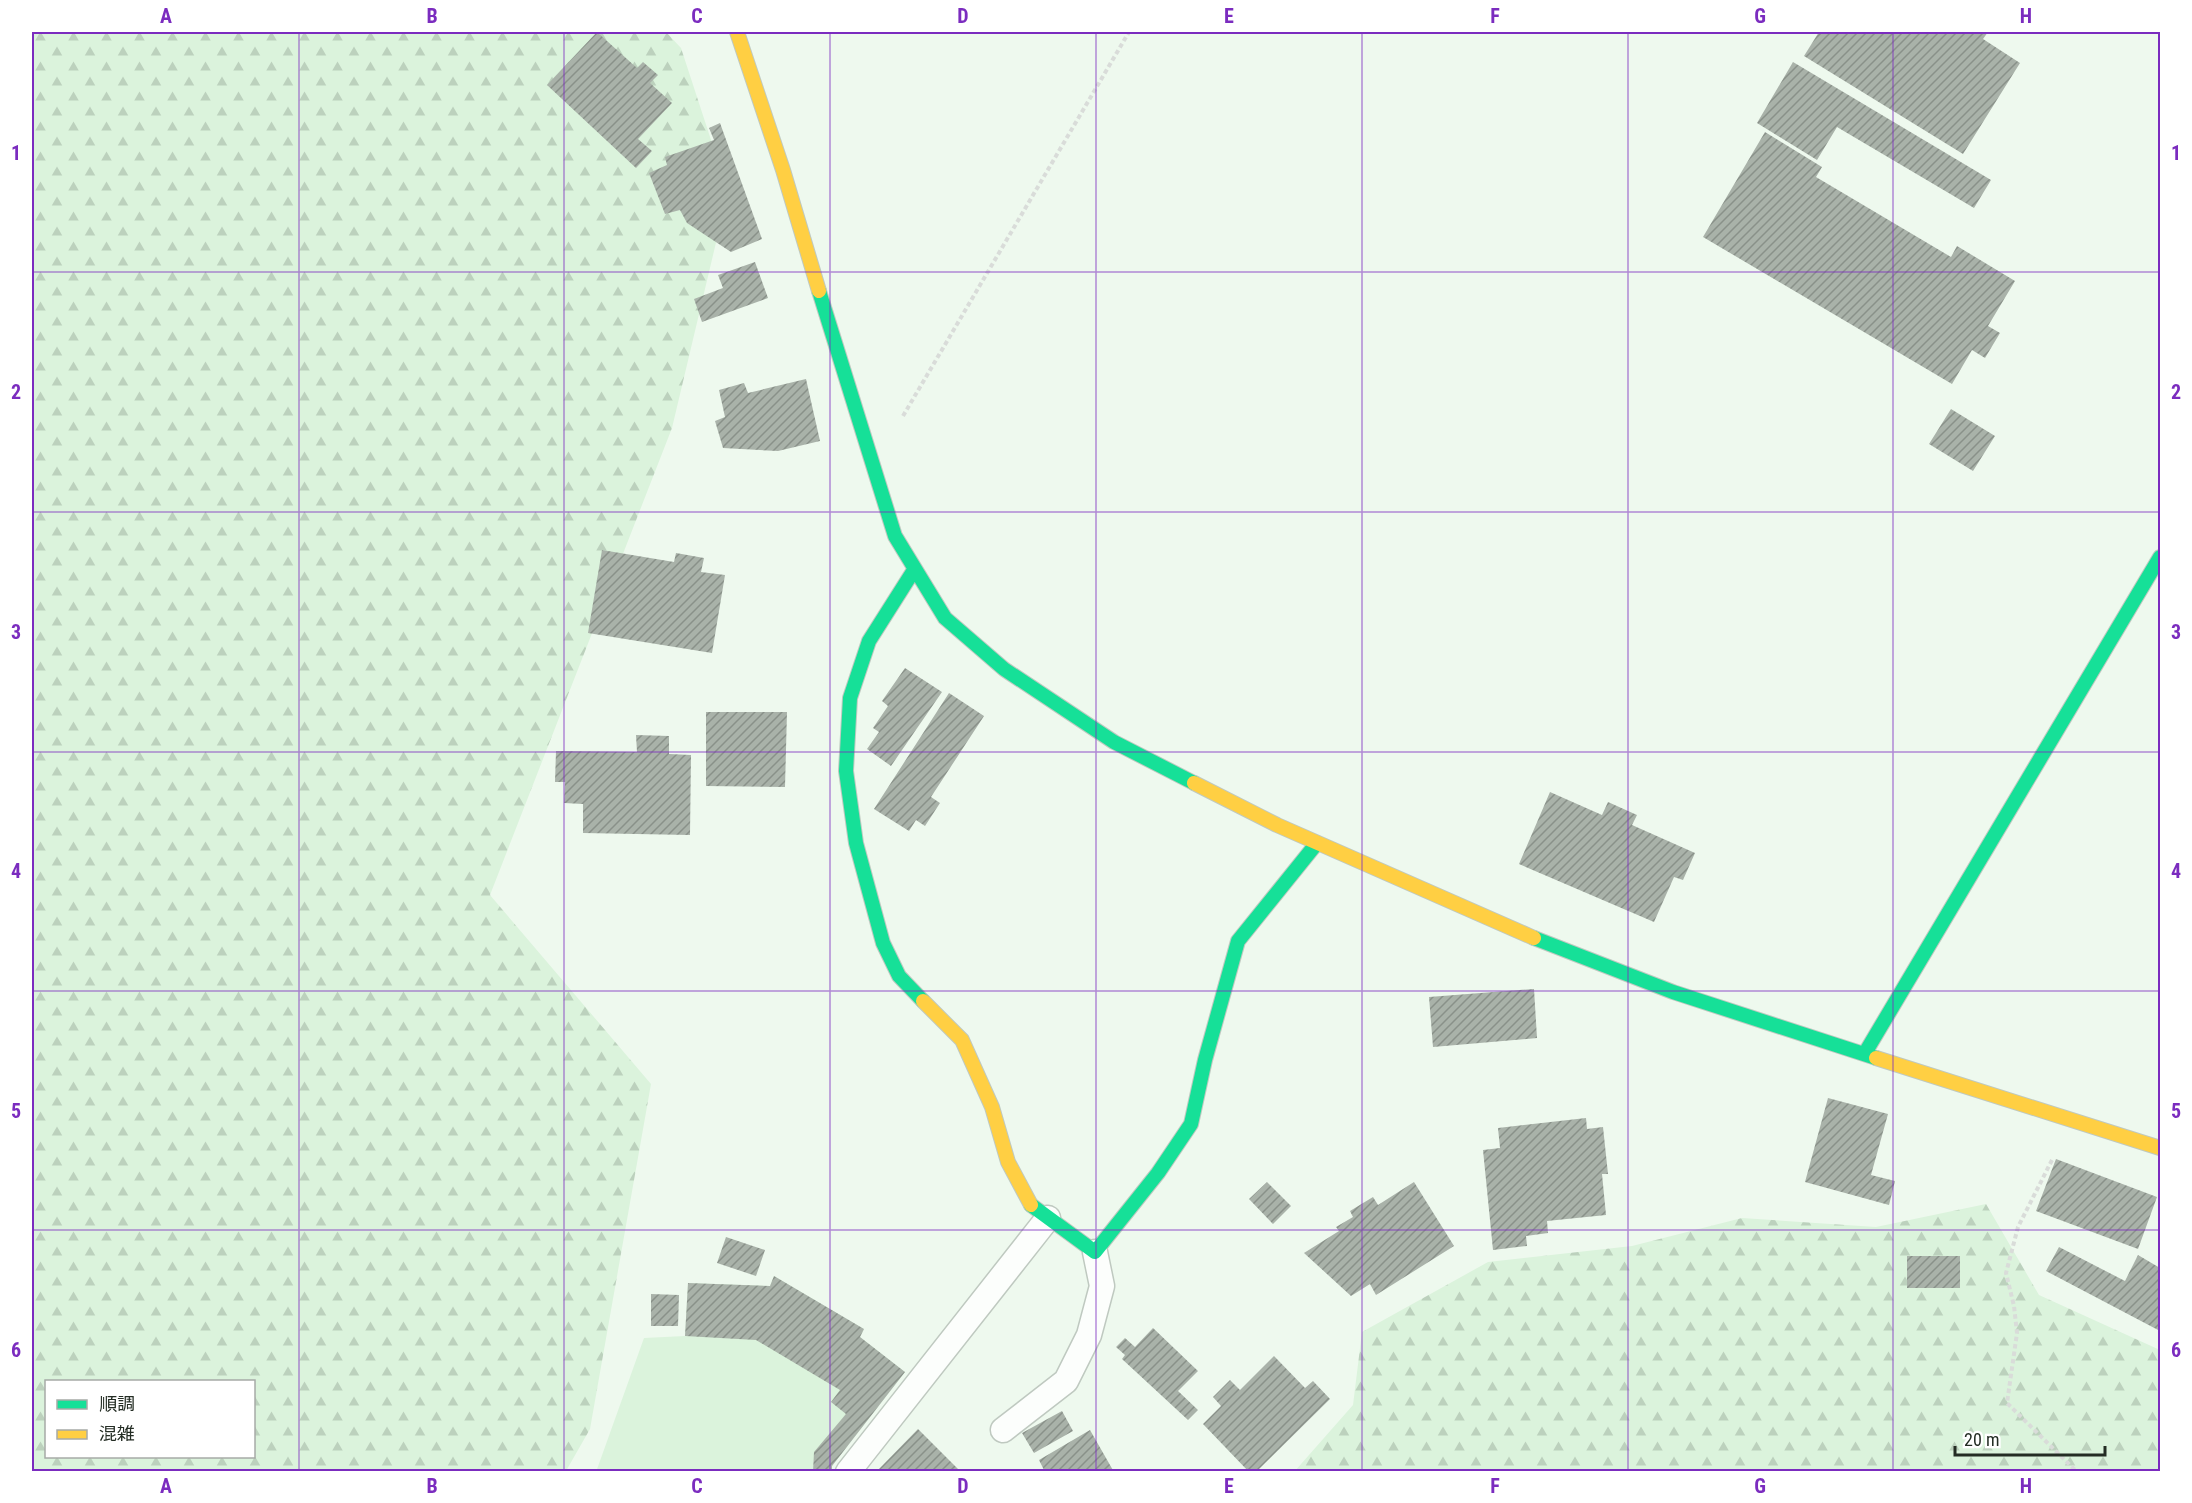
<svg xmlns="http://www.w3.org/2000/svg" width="2192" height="1503" font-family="'Roboto Condensed','Noto Sans JP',sans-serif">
  <defs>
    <pattern id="forest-firs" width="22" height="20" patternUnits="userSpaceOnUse" patternTransform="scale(1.5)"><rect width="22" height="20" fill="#dbf3dc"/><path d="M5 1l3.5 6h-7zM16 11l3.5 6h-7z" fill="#bcd1bd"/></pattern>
    <pattern id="building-hatch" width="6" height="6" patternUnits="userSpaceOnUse" patternTransform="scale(1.5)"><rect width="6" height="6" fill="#a9b2a9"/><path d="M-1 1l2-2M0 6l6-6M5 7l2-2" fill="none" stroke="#899189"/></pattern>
  </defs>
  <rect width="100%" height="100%" fill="#eef9ee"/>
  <path fill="url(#forest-firs)" fill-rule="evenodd" d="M 32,32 L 666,32 L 681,48 L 728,192 L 672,428 L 490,895 L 651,1084 L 590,1429 L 566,1471 L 32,1471 ZM 46,1382 L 254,1382 L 254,1456 L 46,1456 Z
    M 1986,1204 L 2039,1295 L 2160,1350 L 2160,1471 L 1294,1472 L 1353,1405 L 1362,1332 L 1488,1262 L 1632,1246 L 1742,1218 L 1876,1227 Z"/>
  <path fill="#dbf3dc" d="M 774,1276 L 864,1329 L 860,1337 L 905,1372 L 832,1466 L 832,1471 L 596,1472 L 644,1338 L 685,1336 L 688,1283 L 770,1286 Z"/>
  <path fill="url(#building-hatch)" d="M 597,32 L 637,68 L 643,62 L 658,75 L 650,83 L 672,103 L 638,139 L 652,151 L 636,168 L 547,85 Z
    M 1819,32 L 1988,32 L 1983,39 L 2020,63 L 1963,154 L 1804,56 Z
    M 1793,62 L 1991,180 L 1974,208 L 1837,127 L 1817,160 L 1757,123 Z
    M 720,123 L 762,239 L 731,252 L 687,223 L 680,210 L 665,214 L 649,173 L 667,165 L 665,157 L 714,140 L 709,128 Z
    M 1765,132 L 1822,167 L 1816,177 L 1951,257 L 1957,246 L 2015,281 L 1988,326 L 2000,333 L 1985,358 L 1972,350 L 1952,384 L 1703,237 Z
    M 755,262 L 768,298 L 702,322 L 694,299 L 723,288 L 718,275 Z
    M 806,379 L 820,441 L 778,451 L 723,448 L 715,421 L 725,417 L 719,390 L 744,383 L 748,393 Z
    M 1951,409 L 1995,436 L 1973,471 L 1929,444 Z
    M 602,550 L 674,562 L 676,553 L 704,558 L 701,572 L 725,575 L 712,653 L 588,633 Z
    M 905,668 L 942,692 L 891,766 L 867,749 L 879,732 L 873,728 L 888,706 L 882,701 Z
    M 949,693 L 984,716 L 931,797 L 940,803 L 925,826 L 916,820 L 909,831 L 874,809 Z
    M 706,712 L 787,712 L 785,787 L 706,786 Z
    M 636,735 L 669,736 L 669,754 L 691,755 L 690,835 L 583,833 L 583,804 L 564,803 L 565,782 L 555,782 L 556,751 L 637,752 Z
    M 1550,792 L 1602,815 L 1608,802 L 1637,815 L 1632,825 L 1695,853 L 1683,880 L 1674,877 L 1654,922 L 1519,864 Z
    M 1534,989 L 1537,1038 L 1433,1047 L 1429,997 Z
    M 1828,1098 L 1888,1114 L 1871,1175 L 1895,1181 L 1889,1205 L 1805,1182 Z
    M 1586,1118 L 1587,1129 L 1603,1127 L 1608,1174 L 1602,1174 L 1606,1215 L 1547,1221 L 1548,1233 L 1526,1236 L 1527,1246 L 1493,1250 L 1483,1150 L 1500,1148 L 1498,1128 Z
    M 2056,1159 L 2157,1197 L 2138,1249 L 2036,1211 Z
    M 1267,1182 L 1291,1206 L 1273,1224 L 1249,1199 Z
    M 1414,1182 L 1454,1246 L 1376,1295 L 1370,1284 L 1351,1296 L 1304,1253 L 1339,1231 L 1336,1227 L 1353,1217 L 1350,1211 L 1373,1197 L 1378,1205 Z
    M 726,1237 L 765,1250 L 756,1276 L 717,1263 Z
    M 2059,1247 L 2125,1281 L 2138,1255 L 2160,1268 L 2160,1331 L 2046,1271 Z
    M 1907,1256 L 1960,1256 L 1960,1288 L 1907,1288 Z
    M 774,1276 L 864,1329 L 860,1337 L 905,1372 L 832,1466 L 832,1472 L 813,1472 L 814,1452 L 846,1414 L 831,1402 L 840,1390 L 756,1340 L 685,1336 L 688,1283 L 770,1286 Z
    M 651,1294 L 679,1295 L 678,1326 L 651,1326 Z
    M 1153,1328 L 1198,1371 L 1178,1391 L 1198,1410 L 1188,1420 L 1122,1359 L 1125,1355 L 1116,1347 L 1125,1338 L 1135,1347 Z
    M 1274,1356 L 1305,1388 L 1313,1381 L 1330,1399 L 1256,1472 L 1249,1472 L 1203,1424 L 1221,1406 L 1213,1397 L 1230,1380 L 1240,1390 Z
    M 1062,1411 L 1073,1431 L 1034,1453 L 1022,1433 Z
    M 918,1429 L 961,1472 L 879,1472 L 878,1470 Z
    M 1090,1430 L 1114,1472 L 1045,1472 L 1039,1460 Z"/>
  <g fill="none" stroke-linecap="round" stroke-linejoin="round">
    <defs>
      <path id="lane" d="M 1003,1430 L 1066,1381 L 1089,1335 L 1102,1286 L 1095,1252
        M 848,1472 L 1048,1218"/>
      <path id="fast" d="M 819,291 L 895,536 L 945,618 L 1004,669 L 1114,742 L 1194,783
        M 914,570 L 869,641 L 850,698 L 846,771 L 856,843 L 883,943 L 899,976 L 923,1001
        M 1534,938 L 1673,992 L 1876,1058
        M 1865,1053 L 2160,557
        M 1031,1205 L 1095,1252 L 1158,1173 L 1191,1124 L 1205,1060 L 1238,941 L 1317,843"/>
      <path id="slow" d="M 737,32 L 783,170 L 819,291
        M 1194,783 L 1277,825 L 1534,938
        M 923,1001 L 962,1040 L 992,1107 L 1008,1162 L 1031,1205
        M 1876,1058 L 2160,1148"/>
    </defs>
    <use href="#lane" stroke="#bfc9c0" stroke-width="27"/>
    <use href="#fast" stroke="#bfc9c0" stroke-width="16"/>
    <use href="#slow" stroke="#bfc9c0" stroke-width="16"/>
    <path stroke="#d9dcd9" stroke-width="4" stroke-dasharray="4.5 3" stroke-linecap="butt" d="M 903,416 L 1129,32
      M 2052,1160 L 2018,1227 L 2006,1273 L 2014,1306 L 2017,1333 L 2007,1403 L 2077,1472"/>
    <use href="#lane" stroke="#fcfefc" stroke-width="24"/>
    <use href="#fast" stroke="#16e098" stroke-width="14"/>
    <use href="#slow" stroke="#ffcf43" stroke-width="14"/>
  </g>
  <path fill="none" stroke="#7b2cbf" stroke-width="1.5" stroke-opacity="0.55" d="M 299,32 L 299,1472M 564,32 L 564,1472M 830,32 L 830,1472M 1096,32 L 1096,1472M 1362,32 L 1362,1472M 1628,32 L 1628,1472M 1893,32 L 1893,1472M 32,272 L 2160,272M 32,512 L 2160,512M 32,752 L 2160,752M 32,991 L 2160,991M 32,1230 L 2160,1230"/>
  <rect width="2192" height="1503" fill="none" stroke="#ffffff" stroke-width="66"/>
  <rect x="45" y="1380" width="210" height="78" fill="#ffffff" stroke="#a7aba7" stroke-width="1.5"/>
  <rect x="57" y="1400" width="30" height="9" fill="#16e098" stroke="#a7aba7" stroke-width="1.5"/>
  <text x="99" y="1410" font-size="18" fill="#242d24">順調</text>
  <rect x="57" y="1430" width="30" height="9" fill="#ffcf43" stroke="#a7aba7" stroke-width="1.5"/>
  <text x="99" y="1440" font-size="18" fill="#242d24">混雑</text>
  <path d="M1955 1446v9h150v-9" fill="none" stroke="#242d24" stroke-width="3"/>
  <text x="1964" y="1446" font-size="18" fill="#242d24" stroke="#ffffff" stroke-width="4.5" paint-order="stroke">20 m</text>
  <rect x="33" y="33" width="2126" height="1437" fill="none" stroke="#7b2cbf" stroke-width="2"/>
  <g font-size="20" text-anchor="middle" font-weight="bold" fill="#7b2cbf">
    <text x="166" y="23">A</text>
    <text x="432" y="23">B</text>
    <text x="697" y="23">C</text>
    <text x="963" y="23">D</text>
    <text x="1229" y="23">E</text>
    <text x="1495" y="23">F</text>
    <text x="1760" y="23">G</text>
    <text x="2026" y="23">H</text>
    <text x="16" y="160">1</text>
    <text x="2176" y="160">1</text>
    <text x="16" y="399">2</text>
    <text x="2176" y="399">2</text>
    <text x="16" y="639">3</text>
    <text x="2176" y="639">3</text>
    <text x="16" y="878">4</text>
    <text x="2176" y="878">4</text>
    <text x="16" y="1118">5</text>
    <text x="2176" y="1118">5</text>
    <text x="16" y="1357">6</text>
    <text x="2176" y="1357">6</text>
    <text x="166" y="1493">A</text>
    <text x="432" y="1493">B</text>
    <text x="697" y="1493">C</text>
    <text x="963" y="1493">D</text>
    <text x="1229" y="1493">E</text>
    <text x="1495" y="1493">F</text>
    <text x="1760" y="1493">G</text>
    <text x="2026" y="1493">H</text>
  </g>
</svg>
